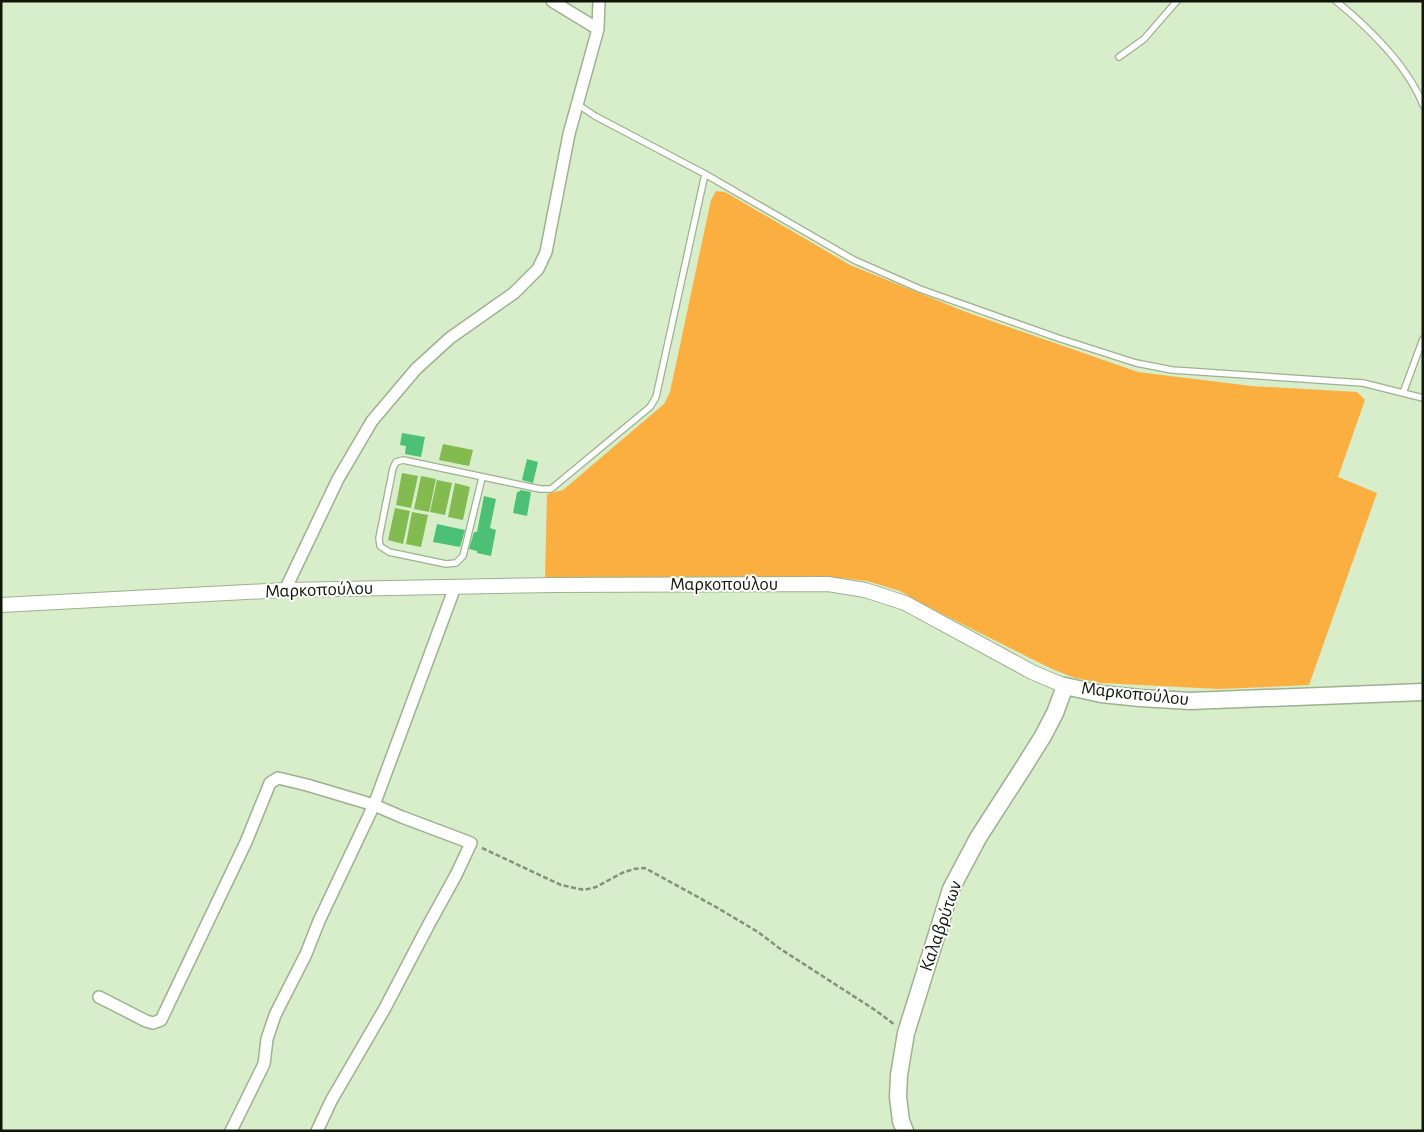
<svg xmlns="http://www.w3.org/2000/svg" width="1424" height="1132" font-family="'Alegreya Sans',sans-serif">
  <rect width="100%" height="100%" fill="#d8edc9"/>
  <path fill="#fbaf41" d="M 716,191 L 725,192 L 850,265 L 966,312 L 1138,372 L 1251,386 L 1357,392 L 1365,400 L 1338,477 L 1377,493 L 1309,685 L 1219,689 L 1101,683 L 1075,678 L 1052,669 L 928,607 L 900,591 L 867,581 L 841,578 L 545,579 L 547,494 L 563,490 L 664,404 L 670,392 L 711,200 Z"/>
  <path fill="#83bb50" d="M 443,444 L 473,450 L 469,466 L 439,460 Z
    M 402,473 L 418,476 L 411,508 L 396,505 Z
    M 421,476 L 436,479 L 429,512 L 414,509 Z
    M 437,480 L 452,483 L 445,515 L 430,512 Z
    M 455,483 L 470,487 L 463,520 L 448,517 Z
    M 395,508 L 410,511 L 403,544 L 388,540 Z
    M 412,512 L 428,515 L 421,547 L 406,544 Z"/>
  <path fill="#4cc075" d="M 402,433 L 425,437 L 421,457 L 405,454 L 406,446 L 400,445 Z
    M 527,459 L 538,462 L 533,483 L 522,480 Z
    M 520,490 L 531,492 L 527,516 L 513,513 L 517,492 L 519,492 Z
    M 484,496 L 496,499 L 490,528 L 496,530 L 491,556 L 477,553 L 477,551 L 469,549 L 474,532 L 477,532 Z
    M 437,524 L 465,530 L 460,547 L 433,542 Z"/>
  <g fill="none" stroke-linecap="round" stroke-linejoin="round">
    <defs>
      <path id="service" d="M 1336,1 C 1368,27 1408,66 1423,105
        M 1119,57 L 1144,39 L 1177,1
        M 577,104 L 595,116 L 705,174 L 854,260 L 920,289 L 1058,338 L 1136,363 L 1172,370 L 1363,383 L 1423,398
        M 1403,393 L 1423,339
        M 482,478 L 463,556 L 456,563 L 446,564 L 389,552 L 380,546 L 379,538 L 393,468 L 396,462 L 403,460 L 540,489 L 551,489 L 650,407 L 656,397 L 705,174"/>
      <path id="minor" d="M 552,1 L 598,29
        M 285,590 L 338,479 L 372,421 L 416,369 L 450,338 L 514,293 L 538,269 L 546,252 L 569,134 L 598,29 L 599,1
        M 99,997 L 146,1021 L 153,1023 L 161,1020 L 246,842 L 270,783 L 278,778 L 307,785 L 374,805 L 402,817 L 471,843 L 456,875 L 429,924 L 385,1008 L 331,1101 L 317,1131
        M 231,1131 L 264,1064 L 267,1039 L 275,1015 L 306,954 L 319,921 L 374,805 L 455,587"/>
      <path id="tertiary" d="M 1,605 L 285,590 L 554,585 L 828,584 L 865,590 L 905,603 L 1032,672 L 1065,686"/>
      <path id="secondary" d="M 905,1131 L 901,1121 L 898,1097 L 899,1075 L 906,1033 L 951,889 L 978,838 L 1023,768 L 1043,736 L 1055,713 L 1065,686 L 1101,694 L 1140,698 L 1190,701 L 1423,692"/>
    </defs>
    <use href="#service" stroke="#9db18f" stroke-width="8"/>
    <use href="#minor" stroke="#9db18f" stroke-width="14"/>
    <use href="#tertiary" stroke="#9db18f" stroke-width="16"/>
    <use href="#secondary" stroke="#9db18f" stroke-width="19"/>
    <path stroke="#839278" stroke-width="2.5" stroke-dasharray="5 2.5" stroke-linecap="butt" d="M 482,848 L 561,885 L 584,890 L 596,887 L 622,873 L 634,869 L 645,868 L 716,907 L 758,932 L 779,948 L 875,1010 L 895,1025"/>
    <use href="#service" stroke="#fff" stroke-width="5.5"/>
    <use href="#minor" stroke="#fff" stroke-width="11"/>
    <use href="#tertiary" stroke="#fff" stroke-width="14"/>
    <use href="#secondary" stroke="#fff" stroke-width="16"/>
  </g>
  <g text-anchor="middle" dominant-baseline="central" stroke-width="4" stroke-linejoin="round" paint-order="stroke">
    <g font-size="19" fill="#0f1609" stroke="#fff">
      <text x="724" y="584">Μαρκοπούλου</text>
      <text transform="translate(319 590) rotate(-2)">Μαρκοπούλου</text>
      <text transform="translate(1135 694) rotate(6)">Μαρκοπούλου</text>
      <text transform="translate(941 926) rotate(-71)">Καλαβρύτων</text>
    </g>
  </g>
  <rect width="1424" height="1132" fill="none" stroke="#0f1609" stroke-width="5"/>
</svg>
